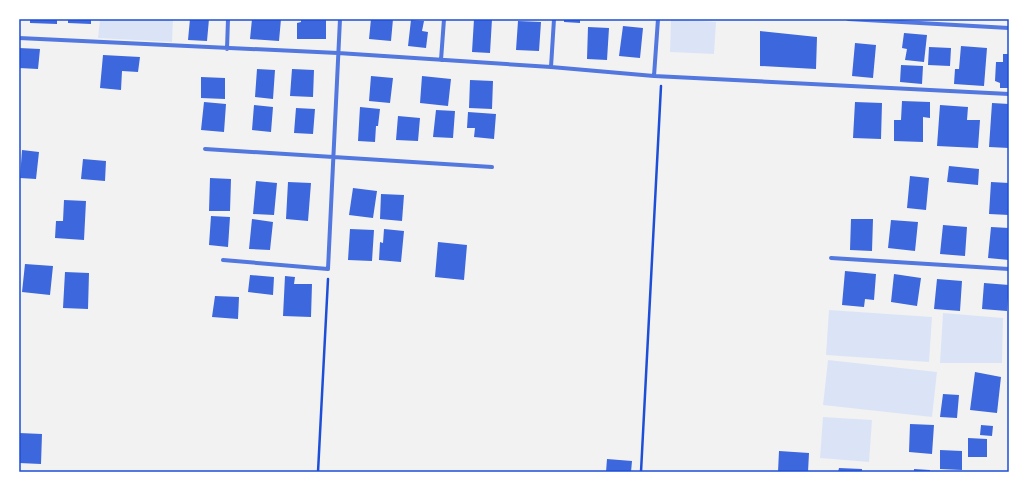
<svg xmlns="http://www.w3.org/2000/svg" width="1028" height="491" font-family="'Fira Sans',sans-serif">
  <rect width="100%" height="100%" fill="#f2f2f2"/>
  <path fill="#dbe4f7" d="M 100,19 L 173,19 L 172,42 L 98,38 Z
    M 671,19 L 716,22 L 714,54 L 670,52 Z
    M 829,310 L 932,317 L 929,362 L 826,355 Z
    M 943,313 L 1003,318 L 1002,363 L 940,363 Z
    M 828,360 L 937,372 L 932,417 L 823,405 Z
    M 823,417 L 872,420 L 869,462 L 820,458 Z"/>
  <path fill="#3d67dc" d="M 30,19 L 57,19 L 57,24 L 30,23 Z
    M 68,19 L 91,19 L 91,24 L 68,23 Z
    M 190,19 L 209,19 L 207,41 L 188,40 Z
    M 252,19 L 281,19 L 279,41 L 250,39 Z
    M 301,19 L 326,19 L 326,39 L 297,39 L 297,23 L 301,22 Z
    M 371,19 L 393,19 L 391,41 L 369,39 Z
    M 474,19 L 492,19 L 490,53 L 472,52 Z
    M 564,19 L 580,19 L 580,23 L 564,22 Z
    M 411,20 L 424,21 L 422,31 L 428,32 L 426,48 L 408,46 Z
    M 518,21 L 541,22 L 539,51 L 516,50 Z
    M 623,26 L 643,28 L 640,58 L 619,56 Z
    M 588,27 L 609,28 L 607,60 L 587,59 Z
    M 760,31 L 817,37 L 816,69 L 760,66 Z
    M 904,33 L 927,35 L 924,62 L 905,60 L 907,49 L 902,48 Z
    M 855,43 L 876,45 L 873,78 L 852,76 Z
    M 961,46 L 987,48 L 984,86 L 954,84 L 955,69 L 959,69 Z
    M 929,47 L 951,48 L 950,66 L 928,65 Z
    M 19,48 L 40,49 L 38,69 L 19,68 Z
    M 1003,54 L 1009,54 L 1009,88 L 1000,88 L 1000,83 L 995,81 L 996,62 L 1003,62 Z
    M 103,55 L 140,57 L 138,72 L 122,71 L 121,90 L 100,88 Z
    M 901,65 L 923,66 L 922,84 L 900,82 Z
    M 257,69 L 275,70 L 273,99 L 255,97 Z
    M 292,69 L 314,70 L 313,97 L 290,96 Z
    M 371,76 L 393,78 L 390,103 L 369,101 Z
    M 422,76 L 451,79 L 448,106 L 420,103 Z
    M 201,77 L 225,78 L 225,99 L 201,98 Z
    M 470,80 L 493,81 L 492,109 L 469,108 Z
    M 902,101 L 930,102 L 930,118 L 923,117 L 923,142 L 894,141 L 894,120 L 901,120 Z
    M 204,102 L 226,104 L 224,132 L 201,130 Z
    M 855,102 L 882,103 L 881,139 L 853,138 Z
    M 992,103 L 1009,104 L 1009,148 L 989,147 Z
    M 254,105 L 273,107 L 271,132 L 252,130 Z
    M 940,105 L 968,107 L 967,120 L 980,120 L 978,148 L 937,146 Z
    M 360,107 L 380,109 L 378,126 L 376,126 L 375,142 L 358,141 Z
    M 296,108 L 315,109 L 313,134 L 294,133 Z
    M 436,110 L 455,111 L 453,138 L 433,137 Z
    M 468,112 L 496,114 L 494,139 L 474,137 L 475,128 L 467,128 Z
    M 398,116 L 420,118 L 418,141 L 396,140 Z
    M 22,150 L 39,152 L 36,179 L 20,178 Z
    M 83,159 L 106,161 L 105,181 L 81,179 Z
    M 949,166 L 979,169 L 978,185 L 947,182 Z
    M 910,176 L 929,178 L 926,210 L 907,208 Z
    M 210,178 L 231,179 L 230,211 L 209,211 Z
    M 256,181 L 277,183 L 274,215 L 253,214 Z
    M 288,182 L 311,183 L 308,221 L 286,219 Z
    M 991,182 L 1009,183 L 1009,215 L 989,214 Z
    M 353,188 L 377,191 L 373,218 L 349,215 Z
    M 381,194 L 404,195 L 402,221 L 380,219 Z
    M 64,200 L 86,201 L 84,240 L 55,238 L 56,221 L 63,221 Z
    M 211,216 L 230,217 L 228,247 L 209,245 Z
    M 252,219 L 273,222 L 270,250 L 249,249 Z
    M 851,219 L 873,219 L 872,251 L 850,250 Z
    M 891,220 L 918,222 L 915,251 L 888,248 Z
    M 943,225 L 967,227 L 965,256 L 940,254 Z
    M 991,227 L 1009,228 L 1009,260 L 988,258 Z
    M 350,229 L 374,230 L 372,261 L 348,260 Z
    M 384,229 L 404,231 L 401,262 L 379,260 L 380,242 L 383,243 Z
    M 438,242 L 467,245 L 464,280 L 435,277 Z
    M 25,264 L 53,266 L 50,295 L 22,292 Z
    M 845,271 L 876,274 L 874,300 L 865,299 L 864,307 L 842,305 Z
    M 65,272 L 89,273 L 88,309 L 63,308 Z
    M 894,274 L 921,278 L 917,306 L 891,302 Z
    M 250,275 L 274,277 L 273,295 L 248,292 Z
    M 285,276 L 295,277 L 294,284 L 312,284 L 311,317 L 283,316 Z
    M 937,279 L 962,281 L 960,311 L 934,309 Z
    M 984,283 L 1009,285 L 1007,311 L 982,309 Z
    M 215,296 L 239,297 L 238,319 L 212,317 Z
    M 975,372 L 1001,377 L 997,413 L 970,410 Z
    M 943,394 L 959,395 L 957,418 L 940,417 Z
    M 910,424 L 934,425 L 932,454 L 909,452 Z
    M 981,425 L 993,426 L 992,436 L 980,435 Z
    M 19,433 L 42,434 L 41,464 L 19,463 Z
    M 968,438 L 987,439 L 987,457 L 968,457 Z
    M 940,450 L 962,451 L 962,470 L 940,469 Z
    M 779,451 L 809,453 L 808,472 L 778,472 Z
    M 607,459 L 632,461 L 631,472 L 606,472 Z
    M 839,468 L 862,469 L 862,472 L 838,472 Z
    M 914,469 L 930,470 L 930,472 L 914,472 Z"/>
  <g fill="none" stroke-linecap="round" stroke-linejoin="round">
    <path stroke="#1d4ed8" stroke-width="2.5" d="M 318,472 L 328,279
      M 641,472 L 661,86"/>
    <path stroke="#5277de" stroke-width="4" d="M 848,19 L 1009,28
      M 19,38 L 338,53 L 551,67 L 654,76 L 1009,94
      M 227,49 L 228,19
      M 441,60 L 444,19
      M 551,67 L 554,19
      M 654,76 L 658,19
      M 205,149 L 492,167
      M 831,258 L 1009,269
      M 223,260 L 328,269 L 340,19"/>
  </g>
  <rect width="1028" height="491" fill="none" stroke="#ffffff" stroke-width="40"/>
  <rect x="20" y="20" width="988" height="451" fill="none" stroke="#1d4ed8" stroke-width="1.5"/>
</svg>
